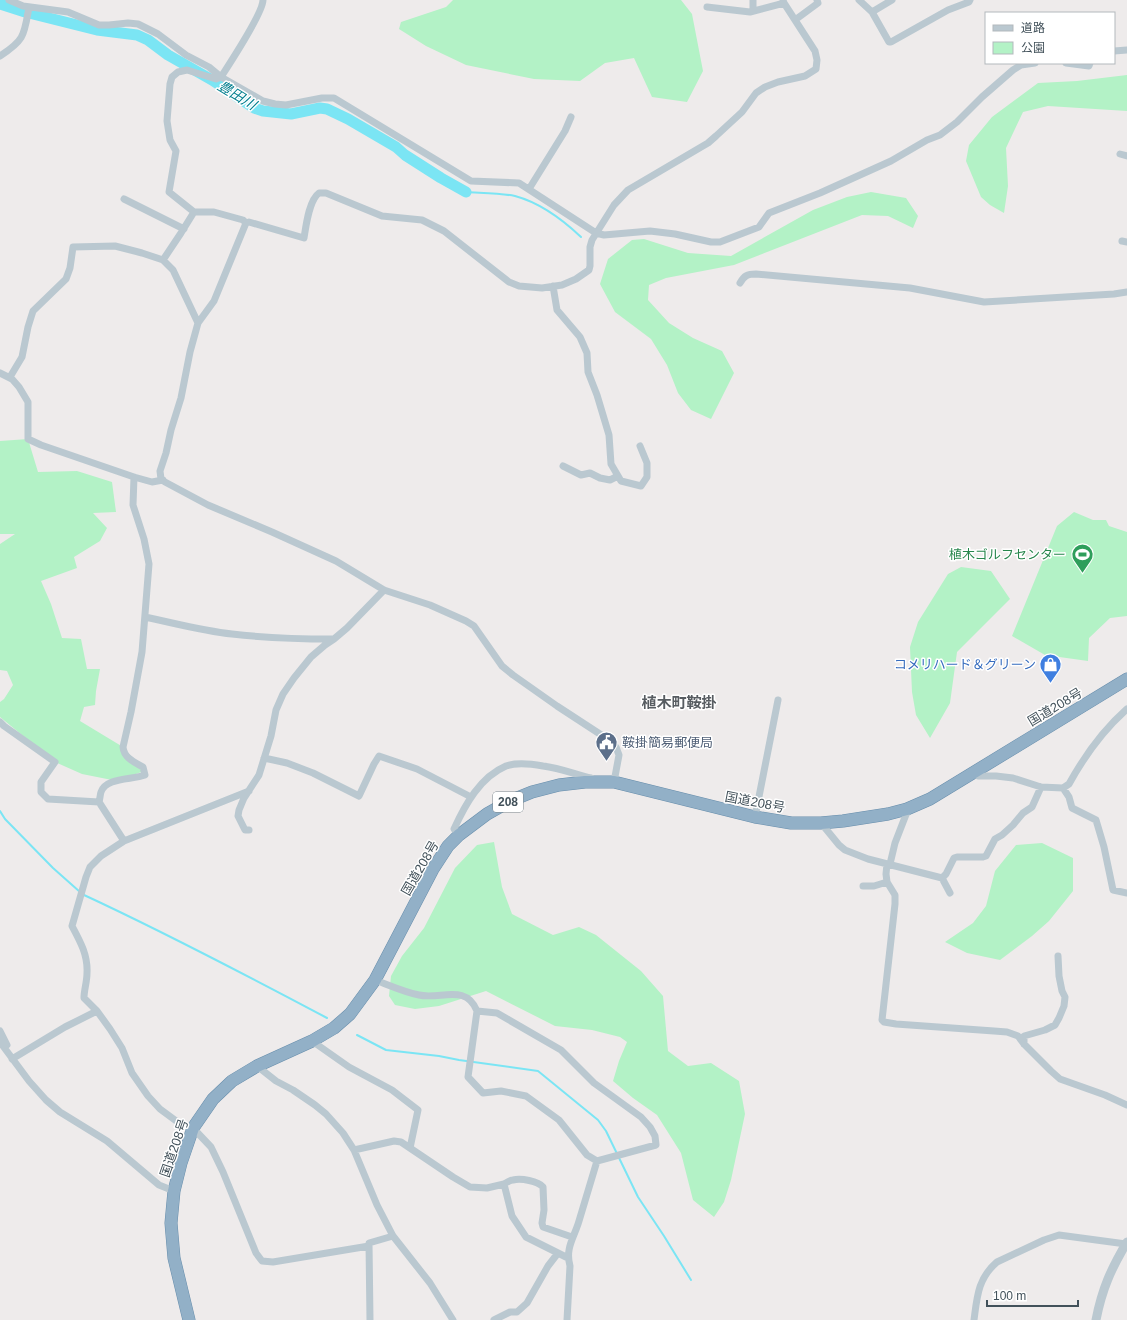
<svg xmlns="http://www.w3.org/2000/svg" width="1127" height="1320" font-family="Arial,'Noto Sans JP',sans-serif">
  <rect width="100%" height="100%" fill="#eeebeb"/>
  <path fill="#b3f2c6" d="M 453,0 L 681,0 L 692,14 L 703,71 L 687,102 L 652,97 L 634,58 L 605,63 L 580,81 L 534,79 L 466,65 L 426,46 L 399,29 L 401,22 L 446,7 Z
    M 1127,75 L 1127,111 L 1048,106 L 1023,112 L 1006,148 L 1008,186 L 1004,213 L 990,205 L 981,197 L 966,161 L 969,145 L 992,117 L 1038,83 L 1077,81 Z
    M 871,192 L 906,198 L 918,216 L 913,228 L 888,216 L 862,215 L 734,265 L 666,278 L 649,285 L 648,300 L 669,323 L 693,338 L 722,351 L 734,373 L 711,419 L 691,410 L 678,393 L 667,365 L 651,339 L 615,312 L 600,284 L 608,259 L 632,240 L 644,239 L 688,253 L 731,256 L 813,210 L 847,197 Z
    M 28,439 L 38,472 L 77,471 L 112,482 L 116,512 L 93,513 L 107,528 L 100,541 L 74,557 L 77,568 L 41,581 L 51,604 L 62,638 L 81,639 L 87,669 L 100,669 L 96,691 L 95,705 L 84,707 L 80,721 L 123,747 L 144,771 L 117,781 L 82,774 L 55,762 L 0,717 L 0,702 L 4,699 L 13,685 L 7,671 L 0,670 L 0,544 L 15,534 L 0,534 L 0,441 Z
    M 1074,512 L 1093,520 L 1106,520 L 1109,526 L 1127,532 L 1127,616 L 1110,618 L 1089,638 L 1088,661 L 1045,655 L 1012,636 L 1057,526 Z
    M 961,567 L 991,571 L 1010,599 L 957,652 L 950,703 L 930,738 L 916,715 L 912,692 L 910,647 L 918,622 L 948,574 Z
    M 494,842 L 502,887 L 512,914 L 553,935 L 579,927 L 596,935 L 641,971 L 663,996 L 668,1051 L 688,1066 L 711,1063 L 739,1081 L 745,1114 L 731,1180 L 724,1202 L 714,1217 L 693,1200 L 681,1153 L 657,1115 L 633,1098 L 613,1081 L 619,1061 L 627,1042 L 620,1037 L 592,1030 L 555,1026 L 486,991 L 439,1006 L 415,1009 L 395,1005 L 389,996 L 391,976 L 402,956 L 424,928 L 455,868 L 477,845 Z
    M 1042,843 L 1073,858 L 1073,891 L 1049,921 L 1032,936 L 1000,960 L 967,953 L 945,942 L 973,923 L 986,906 L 995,871 L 1016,845 Z"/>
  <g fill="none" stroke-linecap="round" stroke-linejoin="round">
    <path stroke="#7be5f4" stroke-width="2" d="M 466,192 C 481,193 501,193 515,196 C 541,203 562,219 581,237
      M 0,811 L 5,819 L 53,868 L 80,892
      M 84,895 C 166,933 246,975 327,1018
      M 357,1035 L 386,1050 L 439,1056 L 459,1060 L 538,1071 L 598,1120 L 606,1131 L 638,1197 L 664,1236 L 691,1280"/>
    <path stroke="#7be5f4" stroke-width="11" d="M 0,4 L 25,12 L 97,30 L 137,35 L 148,40 L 168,55 L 212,80 L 254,108 L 263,111 L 291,114 L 320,108 L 327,109 L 348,119 L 396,147 L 405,155 L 441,178 L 466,192"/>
    <defs>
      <path id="trunk" d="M 189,1320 L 174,1258 L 171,1223 L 174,1191 L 181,1163 L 193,1128 L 213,1099 L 232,1081 L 257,1066 L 312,1041 L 334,1028 L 350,1014 L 375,980 L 433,869 L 448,846 L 459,835 L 487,814 L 510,801 L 532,792 L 559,785 L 585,782 L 614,782 L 755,817 L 791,823 L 821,823 L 843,821 L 888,814 L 907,809 L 930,799 L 1127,679"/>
    </defs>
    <use href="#trunk" stroke="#688eac" stroke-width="13"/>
    <path stroke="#bac8d0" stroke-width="7" d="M 9,0 L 23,6 L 68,12 L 99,25 L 109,25 L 128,23 L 138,24 L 158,34 L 186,55 L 209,67 L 221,77 L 263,101 L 275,104 L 286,105 L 322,98 L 334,98 L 471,181 L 519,183 L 596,233 L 604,235 L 650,231 L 675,234 L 711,242 L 720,242 L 759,227 L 769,213 L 820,193 L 891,161 L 927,140 L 940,135 L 957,122 L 982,97 L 1013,70 L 1021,65 L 1035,63
      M 263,0 C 263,13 230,63 221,77 L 216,79 L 187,70 L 178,72 L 172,77 L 170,84 L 167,121 L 170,140 L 176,151 L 169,192 L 194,212 L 214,212 L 243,220 L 246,223 L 249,222 L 304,238 C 306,226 309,200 319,193 L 326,193 L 382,216 L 422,220 L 444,231 L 509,282 L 519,286 L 542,288 L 562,285 L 576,279 L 589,270 L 590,266 L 590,247 L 592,240 L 614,205 L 628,190 L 708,143 L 716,136 L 742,112 L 756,93 L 765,87 L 778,82 L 805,76 L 816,69 L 817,60 L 815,51 L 784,3 L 783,0
      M 753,0 L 753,11
      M 859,0 L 872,12 L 889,42 L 891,42 L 948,10 L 969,2 L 970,0
      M 707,7 L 750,12 L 784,3
      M 872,12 L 892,0
      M 795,20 L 818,3 L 817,0
      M 1114,51 L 1127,50
      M 0,56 C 25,40 24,35 29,7
      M 1066,63 L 1089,66 L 1090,63
      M 1120,154 L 1127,156
      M 529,189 L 565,131 L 571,117
      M 124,199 L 184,229
      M 246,223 L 214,301 L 198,323 L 190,352 L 181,398 L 171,430 L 166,453 L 160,471 L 161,479 L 165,482 L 208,505 L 272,532 L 336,561 L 384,590 L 430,605 L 466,621 L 474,626 L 502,666 L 513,675 L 557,706 L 606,738 L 616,747 L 619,755 L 614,782 L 611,782
      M 1122,241 L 1127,242
      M 163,260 L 181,233 L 194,212
      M 740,283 C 744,276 747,274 756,274 L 910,288 L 984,302 L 1114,294 L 1127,292
      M 553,286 L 557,310 L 580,337 L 587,353 L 588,372 L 597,395 L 609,435 L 611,464 L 621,481 L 641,486 L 647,477 L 647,463 L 640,446
      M 0,373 L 12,379 L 19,387 L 28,402 L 28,439 L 41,445 L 134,477 L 152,482 L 163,480
      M 10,377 L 22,357 L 28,327 L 33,311 L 66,279 L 70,268 L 73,247 L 115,246 L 142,253 L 163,260 L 173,270 L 198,323
      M 563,466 L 581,475 L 590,473 L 600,478 L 610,480 L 618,476
      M 145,617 C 174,623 203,631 232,634 C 266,638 300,639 333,639
      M 0,722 L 4,726 L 55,762 L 41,782 L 41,792 L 48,799 L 99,802
      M 264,758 L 287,763 L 313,773 L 359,796 L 374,764 L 379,756 L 417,769 L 471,797
      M 973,772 L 978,776 L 996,776 L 1013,778 L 1041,787 L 1063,788 L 1069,784 C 1085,755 1102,731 1127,709
      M 1063,788 L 1069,797 L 1072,808 L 1096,820 L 1104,847 L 1113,890 L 1127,893
      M 249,791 L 124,841 L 101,856 L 90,867 L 86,877 L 72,926 C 80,941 88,955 87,973 C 87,982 84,990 84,998 L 97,1011 L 110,1029 L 122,1048 L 132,1073 L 148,1096 L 160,1109 L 183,1126 L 193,1128 L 211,1147 L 223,1172 L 256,1253 L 262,1261 L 273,1262 L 369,1246
      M 755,817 L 778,700
      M 821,823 L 839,845 L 845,850 L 868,859 L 942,878 L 950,893
      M 249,830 L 245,830 L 238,816 L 239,810 L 244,798 L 259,775 L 271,736 L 276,710 L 283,694 L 294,678 L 311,657 L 325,645 L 334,639 L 347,628 L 384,590
      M 459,835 L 454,829 C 465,805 480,777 506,766 C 517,762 532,764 543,766 C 559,768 575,774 591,778
      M 124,841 L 99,802 C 100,799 100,795 101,792 C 106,777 132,780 145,775 L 143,767 C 134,762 124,758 123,747 L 131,712 L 142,652 L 149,564 L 144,539 L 133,505 L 134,477
      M 890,864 L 895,843 L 907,812 L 907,809
      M 942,878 L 946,874 L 954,858 L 957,857 L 983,857 L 986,856 L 995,839 L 1002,835 L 1013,825 L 1023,813 L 1032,807 L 1041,787
      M 887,882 L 895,895 L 895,904 L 882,1020 L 884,1022 L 896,1024 L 994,1031 L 1007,1032 L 1018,1036 L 1024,1044 L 1051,1071 L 1060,1079 L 1105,1095 L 1127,1105
      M 863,886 L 874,886 L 887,882 L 886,874 L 887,864
      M 375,980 C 389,985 404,992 419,995 C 440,1000 466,983 477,1011 L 468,1077 L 483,1093 L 501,1091 L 526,1096 L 559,1120 L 587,1155 L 597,1161 L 656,1145 L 655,1136 L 650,1127 L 641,1117 L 594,1083 L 561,1050 L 497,1013 L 477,1011
      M 0,1031 L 7,1045
      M 312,1041 L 349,1067 L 392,1090 L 418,1110 L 410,1148
      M 0,1042 L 29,1081 L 46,1100 L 60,1112 L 107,1141 L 159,1185 L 174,1191
      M 1024,1044 L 1024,1036 L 1045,1030 L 1055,1025 L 1059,1018 L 1064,1006 L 1065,997 L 1062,991 L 1059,976 L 1058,956
      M 12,1059 L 65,1027 L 97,1011
      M 257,1066 L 276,1081 L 293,1090 L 315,1105 L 326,1114 L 343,1133 L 354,1150 L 377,1205 L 393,1236 L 430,1283 L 453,1320
      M 354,1150 L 394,1141 L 401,1142 L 453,1177 L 470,1187 L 487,1188 L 504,1184 L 512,1216 L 526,1237 L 568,1258
      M 504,1184 C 506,1183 510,1180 513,1180 C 521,1178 538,1181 543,1187 L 544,1210 L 542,1223 L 543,1227 L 572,1237
      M 370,1320 L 369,1243 L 393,1236
      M 494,1320 L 510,1312 L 517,1312 L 527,1303 L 548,1266 L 558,1253
      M 567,1320 L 570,1266 C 565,1248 574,1238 579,1221 C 585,1201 591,1181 597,1161
      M 974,1320 C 977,1297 978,1278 997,1262 L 1044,1240 L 1059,1235 L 1126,1244"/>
    <path stroke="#bac8d0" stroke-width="9" d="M 1096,1320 C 1102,1289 1111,1269 1127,1242"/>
    <use href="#trunk" stroke="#92b0c7" stroke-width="12"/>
  </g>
  <defs>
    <symbol id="stadium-pin" viewBox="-11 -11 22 30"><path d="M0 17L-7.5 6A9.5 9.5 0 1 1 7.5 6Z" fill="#2e9e5b" stroke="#fff"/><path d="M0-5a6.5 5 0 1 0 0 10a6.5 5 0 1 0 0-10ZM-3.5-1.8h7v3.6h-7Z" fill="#fff"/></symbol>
    <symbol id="shop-pin" viewBox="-11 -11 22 30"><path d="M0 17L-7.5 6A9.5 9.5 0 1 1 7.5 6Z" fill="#3f7fe0" stroke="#fff"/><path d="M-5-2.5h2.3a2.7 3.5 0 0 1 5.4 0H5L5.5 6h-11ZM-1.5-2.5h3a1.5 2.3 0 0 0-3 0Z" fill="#fff"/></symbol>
    <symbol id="civic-pin" viewBox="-11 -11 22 30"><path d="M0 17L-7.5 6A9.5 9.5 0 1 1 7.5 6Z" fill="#5c6f8a" stroke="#fff"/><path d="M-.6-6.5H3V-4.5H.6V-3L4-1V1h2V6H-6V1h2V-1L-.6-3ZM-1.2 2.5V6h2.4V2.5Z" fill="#fff"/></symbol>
  </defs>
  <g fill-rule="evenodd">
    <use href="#stadium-pin" x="1070" y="542" width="25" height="34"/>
    <use href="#shop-pin" x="1038" y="652" width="25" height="34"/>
    <use href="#civic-pin" x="594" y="730" width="25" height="34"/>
  </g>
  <g text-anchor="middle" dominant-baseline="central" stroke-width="3" stroke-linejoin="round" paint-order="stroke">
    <rect fill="#fff" stroke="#7b858c" stroke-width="1" x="493" y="792" width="30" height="20" rx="3"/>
    <g font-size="12" font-weight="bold" fill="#42515a">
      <text x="508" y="802">208</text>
    </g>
    <g font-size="13" fill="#27864d" stroke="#fff" text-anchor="end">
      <text x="1066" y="554">植木ゴルフセンター</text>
    </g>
    <g font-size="13" fill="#366cbe" stroke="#fff" text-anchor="end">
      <text x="1036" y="664">コメリハード＆グリーン</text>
    </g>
    <g font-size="13" fill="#42515a" stroke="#fff">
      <text transform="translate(1055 707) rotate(-31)">国道208号</text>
      <text transform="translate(755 802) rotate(11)">国道208号</text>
      <text transform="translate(420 868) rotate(-60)">国道208号</text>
      <text transform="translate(174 1148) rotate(-71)">国道208号</text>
    </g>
    <g font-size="13" fill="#4e5e75" stroke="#fff" text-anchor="start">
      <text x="622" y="742">鞍掛簡易郵便局</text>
    </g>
    <g font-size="14" font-style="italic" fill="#037f8f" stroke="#fff">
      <text transform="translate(237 95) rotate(31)">豊田川</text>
    </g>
    <g font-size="15" font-weight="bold" fill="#575c61" stroke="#fff">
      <text x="679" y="702">植木町鞍掛</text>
    </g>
  </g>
  <rect x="985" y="12" width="130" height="52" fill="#ffffff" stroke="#b3b9bd"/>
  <rect x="993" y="25" width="20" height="6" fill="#bac8d0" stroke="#b3b9bd"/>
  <text x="1021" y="32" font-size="12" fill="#42515a">道路</text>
  <rect x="993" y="42" width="20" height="12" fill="#b3f2c6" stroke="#b3b9bd"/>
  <text x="1021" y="52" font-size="12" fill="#42515a">公園</text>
  <path d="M987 1300v6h91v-6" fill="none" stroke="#42515a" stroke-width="2"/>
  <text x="993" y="1300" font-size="12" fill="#42515a" stroke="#ffffff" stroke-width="3" paint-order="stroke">100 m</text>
</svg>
